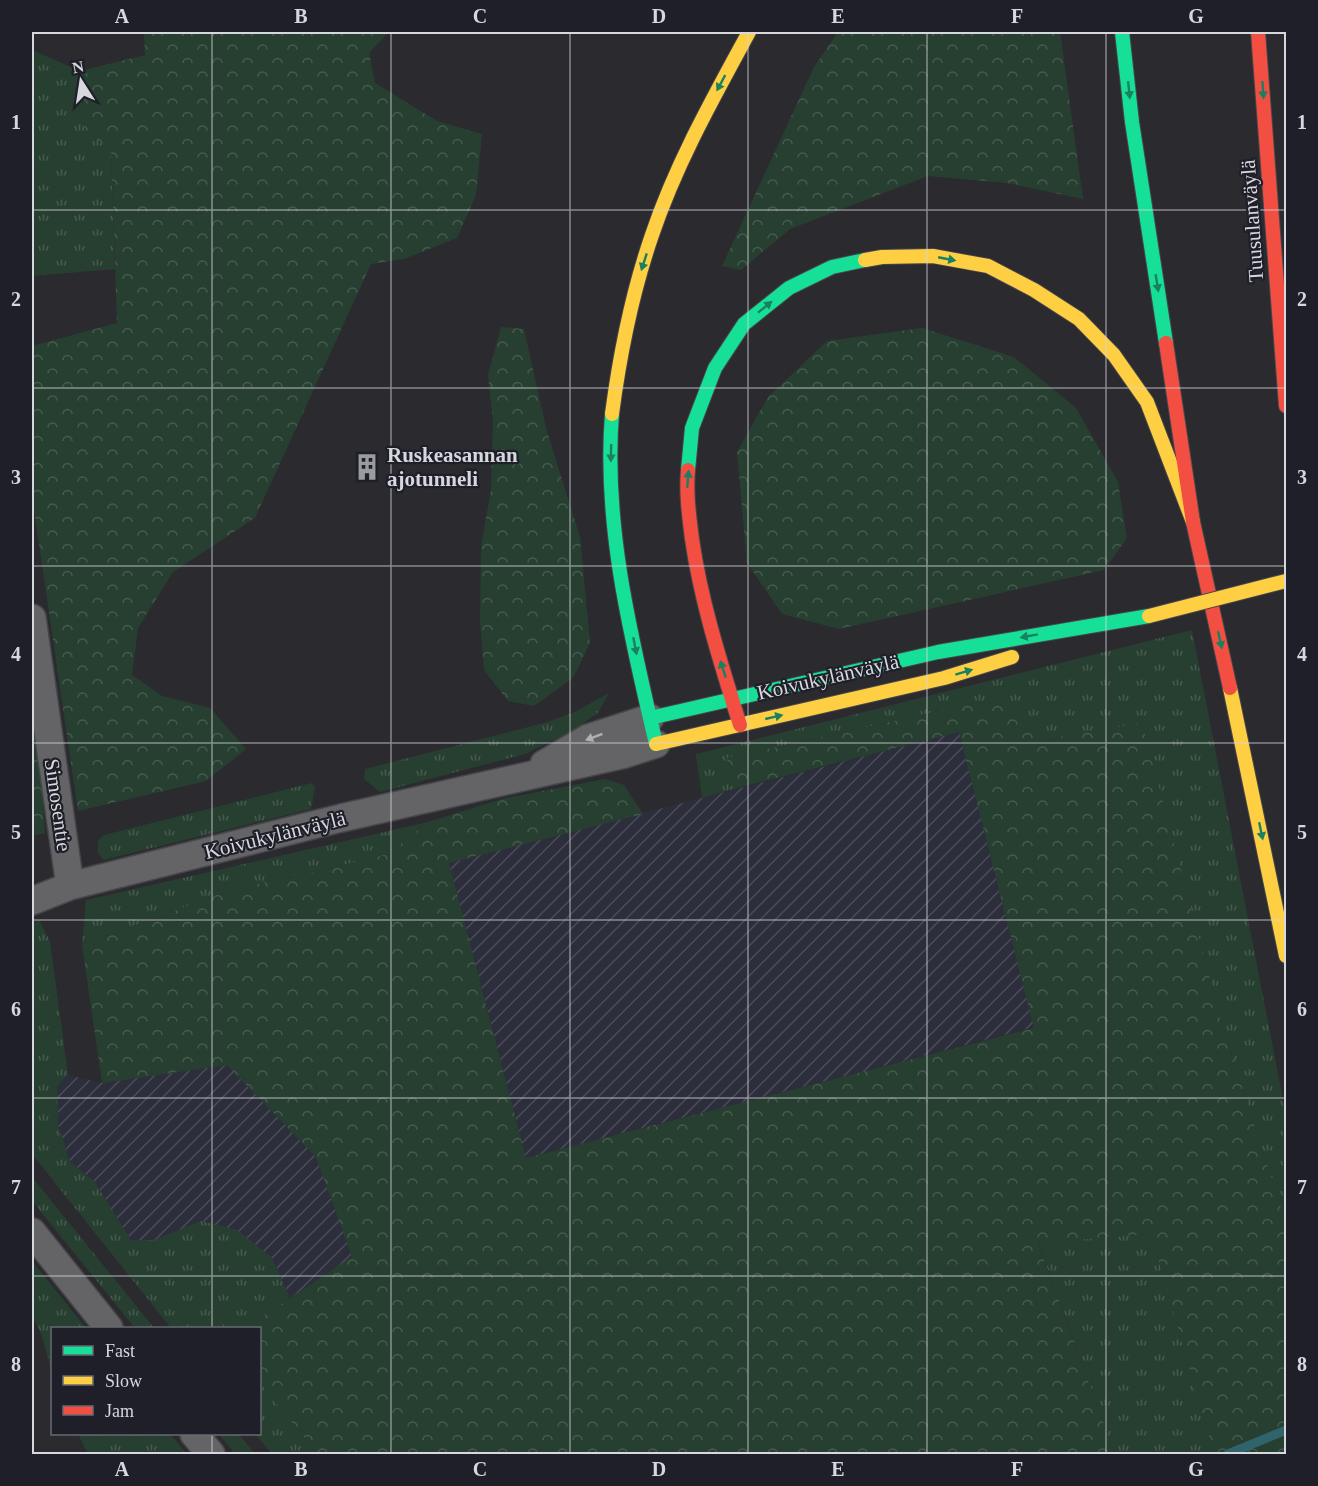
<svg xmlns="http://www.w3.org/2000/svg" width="1318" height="1486" font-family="'Times New Roman',serif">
  <defs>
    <pattern id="industrial-furrows" width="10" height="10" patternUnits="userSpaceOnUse" patternTransform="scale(1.5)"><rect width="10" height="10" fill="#2d2e3c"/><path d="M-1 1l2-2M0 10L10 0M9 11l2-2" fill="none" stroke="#4b4c58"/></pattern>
    <pattern id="grass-tufts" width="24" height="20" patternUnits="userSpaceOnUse" patternTransform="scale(1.5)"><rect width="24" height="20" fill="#273f31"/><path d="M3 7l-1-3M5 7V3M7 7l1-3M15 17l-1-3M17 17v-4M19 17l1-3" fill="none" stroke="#465a4e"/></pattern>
    <pattern id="forest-crowns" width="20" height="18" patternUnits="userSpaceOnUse" patternTransform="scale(1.5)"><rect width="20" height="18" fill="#273f31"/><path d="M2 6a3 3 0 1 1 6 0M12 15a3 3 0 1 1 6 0" fill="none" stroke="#465a4e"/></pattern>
  </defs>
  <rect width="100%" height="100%" fill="#2a2a2f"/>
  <path fill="url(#industrial-furrows)" d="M 959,732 L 1034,1027 L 526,1158 L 449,863 Z
    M 227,1065 L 316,1157 L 352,1257 L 290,1298 L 272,1258 L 201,1221 L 154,1240 L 131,1240 L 94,1181 L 70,1162 L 58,1125 L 57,1086 L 68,1075 L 102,1083 Z"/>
  <path fill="url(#grass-tufts)" d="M 32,50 L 80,71 L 85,131 L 111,150 L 115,269 L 32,276 Z
    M 1192,630 L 1286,1115 L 1286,1223 L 1222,1024 L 1142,724 L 1046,739 L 1010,706 L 979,702 L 727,758 L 737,788 L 702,798 L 696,754 Z
    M 609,693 L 597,714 L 566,734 L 525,754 L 380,792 L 364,779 L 365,769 L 544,723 L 573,713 Z
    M 312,783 L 315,787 L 311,809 L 103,860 L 98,853 L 98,841 L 104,835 Z
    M 428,822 L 388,854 L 323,870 L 277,879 L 217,895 L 82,945 L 86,900 Z
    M 39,920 L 50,941 L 68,1075 L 57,1086 L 58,1125 L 70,1162 L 94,1181 L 131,1240 L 154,1240 L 201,1221 L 237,1230 L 272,1258 L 290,1298 L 245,1328 L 171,1328 L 32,1154 L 32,924 Z
    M 32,1177 L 154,1328 L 135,1328 L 32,1201 Z
    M 1151,1234 L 1214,1454 L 1115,1454 L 1038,1242 Z
    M 32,1261 L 86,1328 L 52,1328 L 52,1372 L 41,1333 L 32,1316 Z
    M 260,1382 L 317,1454 L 272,1454 L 255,1434 L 260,1434 Z
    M 78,1434 L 170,1434 L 187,1454 L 88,1454 Z
    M 219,1434 L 239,1434 L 255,1454 L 235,1454 Z"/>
  <path fill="url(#forest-crowns)" d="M 144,32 L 389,32 L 369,53 L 375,83 L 437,121 L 482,134 L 476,195 L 457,238 L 404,259 L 371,264 L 255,518 L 173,572 L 138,628 L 132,675 L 162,696 L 210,708 L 246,749 L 206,781 L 78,811 L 32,496 L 32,346 L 117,323 L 111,150 L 85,131 L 80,71 L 145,55 Z
    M 838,32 L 1060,32 L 1083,199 L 1007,183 L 928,176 L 790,229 L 741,270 L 722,266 L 814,67 Z
    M 501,327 L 524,329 L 546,428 L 580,537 L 590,643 L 573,678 L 534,706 L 508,701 L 484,670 L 480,622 L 481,546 L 491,490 L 493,421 L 488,375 Z
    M 922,328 L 1014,357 L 1076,408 L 1118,482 L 1127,538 L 1104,570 L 839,629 L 782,614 L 747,563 L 737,452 L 768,397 L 827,341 Z
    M 32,680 L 36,710 L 45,833 L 32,836 Z
    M 979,702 L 1010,706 L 1046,739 L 1142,723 L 1222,1024 L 1286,1223 L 1286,1454 L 1214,1454 L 1151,1234 L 1038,1243 L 1115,1454 L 317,1454 L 260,1382 L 260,1328 L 245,1328 L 352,1257 L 316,1157 L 227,1065 L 102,1083 L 82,945 L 217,895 L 277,879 L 323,870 L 388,854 L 428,822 L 502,799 L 605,779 L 624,785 L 643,814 L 449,863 L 526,1158 L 1034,1028 L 959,732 L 737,788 L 727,758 Z"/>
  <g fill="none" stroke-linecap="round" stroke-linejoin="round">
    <path stroke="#30646c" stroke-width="9" d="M 1228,1454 L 1286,1430"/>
    <defs>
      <path id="street" d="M 32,618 L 70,886
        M 544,764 L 588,738 L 650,718
        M 32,901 L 70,886 L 341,818 L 625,754 L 656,744
        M 32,1232 L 109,1328
        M 194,1434 L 211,1454"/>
      <path id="fast" d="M 1122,32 L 1132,122 L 1166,343
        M 612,414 C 603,524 631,637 656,744
        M 688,470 L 692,428 L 715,368 L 744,324 L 789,288 L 832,267 L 865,260
        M 650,718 L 938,652 L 1149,616"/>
      <path id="slow" d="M 865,260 L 882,257 L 933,256 L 988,266 L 1034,290 L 1079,319 L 1114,355 L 1147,402 L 1193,522
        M 612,414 C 620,353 632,293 652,235 C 676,164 713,98 749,32
        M 1230,688 L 1286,956
        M 656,744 L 944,678 L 1012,657"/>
      <path id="jam" d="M 1258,32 L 1286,406
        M 1166,343 L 1193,522 L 1230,688
        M 688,470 C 686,494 689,515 692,539 C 701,602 721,664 740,725"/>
    </defs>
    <use href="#street" stroke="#47474b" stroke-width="30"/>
    <use href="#fast" stroke="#47474b" stroke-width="16"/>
    <use href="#slow" stroke="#47474b" stroke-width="16"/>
    <use href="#jam" stroke="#47474b" stroke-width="16"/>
    <use href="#street" stroke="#646467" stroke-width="27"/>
    <use href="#fast" stroke="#16e098" stroke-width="14"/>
    <use href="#slow" stroke="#ffcf43" stroke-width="14"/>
    <use href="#jam" stroke="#f24e42" stroke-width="14"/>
    <defs>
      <path id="slow-bridge" d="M 1149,616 L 1286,581"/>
    </defs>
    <use href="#slow-bridge" stroke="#47474b" stroke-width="16" stroke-linecap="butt"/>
    <use href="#slow-bridge" stroke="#ffcf43" stroke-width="14"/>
  </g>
  <defs><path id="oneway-solid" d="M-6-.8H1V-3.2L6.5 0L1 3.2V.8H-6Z" transform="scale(1.5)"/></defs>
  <g fill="#1a8060">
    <use href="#oneway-solid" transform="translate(721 83) rotate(118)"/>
    <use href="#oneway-solid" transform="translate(1129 90) rotate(84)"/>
    <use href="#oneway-solid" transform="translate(1263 90) rotate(86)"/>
    <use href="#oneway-solid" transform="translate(947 259) rotate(11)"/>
    <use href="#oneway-solid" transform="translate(644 262) rotate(108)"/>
    <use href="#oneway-solid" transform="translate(1157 283) rotate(81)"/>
    <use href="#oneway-solid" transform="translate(765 307) rotate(-39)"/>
    <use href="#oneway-solid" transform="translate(611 453) rotate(91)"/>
    <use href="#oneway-solid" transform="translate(688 479) rotate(-85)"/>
    <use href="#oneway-solid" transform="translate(1029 636) rotate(170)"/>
    <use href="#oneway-solid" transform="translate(1220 640) rotate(77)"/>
    <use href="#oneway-solid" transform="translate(635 646) rotate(79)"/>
    <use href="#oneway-solid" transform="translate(723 669) rotate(-108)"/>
    <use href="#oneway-solid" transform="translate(964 672) rotate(-17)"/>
    <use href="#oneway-solid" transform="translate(774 717) rotate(-13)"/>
    <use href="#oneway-solid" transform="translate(1261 831) rotate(78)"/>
  </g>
  <use fill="#afafb4" href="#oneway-solid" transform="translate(594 737) rotate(159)"/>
  <path fill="none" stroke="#d7d7de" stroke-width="1.5" stroke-opacity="0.55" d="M 212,32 L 212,1328M 391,32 L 391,1454M 570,32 L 570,1454M 748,32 L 748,1454M 927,32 L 927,1454M 1106,32 L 1106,1454M 32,210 L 1286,210M 32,388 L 1286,388M 32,566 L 1286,566M 32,743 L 1286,743M 32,920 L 1286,920M 32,1098 L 1286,1098M 32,1276 L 1286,1276M 212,1434 L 212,1454"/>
  <defs>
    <symbol id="building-bare" viewBox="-9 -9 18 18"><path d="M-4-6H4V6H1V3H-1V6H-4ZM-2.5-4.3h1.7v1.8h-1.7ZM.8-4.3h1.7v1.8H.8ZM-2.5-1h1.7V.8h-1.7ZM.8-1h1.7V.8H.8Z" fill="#9a9aa1" stroke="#1e1f28" stroke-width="2.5" paint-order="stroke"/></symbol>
  </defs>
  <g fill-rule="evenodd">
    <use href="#building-bare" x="348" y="448" width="38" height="38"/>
  </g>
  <g text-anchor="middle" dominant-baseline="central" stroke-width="4.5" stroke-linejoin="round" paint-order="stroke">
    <g font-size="21" fill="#d7d7de" stroke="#1e1f28">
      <text transform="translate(1252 221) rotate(-94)">Tuusulanväylä</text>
      <text transform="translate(828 677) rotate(-13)">Koivukylänväylä</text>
      <text transform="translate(58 805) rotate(82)">Simosentie</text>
      <text transform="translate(275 835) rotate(-14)">Koivukylänväylä</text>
    </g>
    <g font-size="21" font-weight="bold" fill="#d7d7de" stroke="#1e1f28" text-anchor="start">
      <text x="387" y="455">Ruskeasannan<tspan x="387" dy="24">ajotunneli</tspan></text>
    </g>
  </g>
  <rect width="1318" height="1486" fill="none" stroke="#1e1f28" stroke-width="66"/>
  <rect x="51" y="1327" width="210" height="108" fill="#1e1f28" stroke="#686971" stroke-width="1.5"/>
  <rect x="63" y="1346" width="30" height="9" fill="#16e098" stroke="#686971" stroke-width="1.5"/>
  <text x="105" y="1357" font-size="18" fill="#d7d7de">Fast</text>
  <rect x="63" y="1376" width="30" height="9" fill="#ffcf43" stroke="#686971" stroke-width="1.5"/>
  <text x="105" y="1387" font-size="18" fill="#d7d7de">Slow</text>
  <rect x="63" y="1406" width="30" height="9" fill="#f24e42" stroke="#686971" stroke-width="1.5"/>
  <text x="105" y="1417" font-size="18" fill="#d7d7de">Jam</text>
  <g transform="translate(81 81) rotate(348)" stroke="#1e1f28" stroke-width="4.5" paint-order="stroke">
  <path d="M0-4.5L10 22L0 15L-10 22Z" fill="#d7d7de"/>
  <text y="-9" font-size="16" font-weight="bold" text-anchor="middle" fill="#d7d7de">N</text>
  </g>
  <rect x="33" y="33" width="1252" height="1420" fill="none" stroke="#d7d7de" stroke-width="2"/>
  <g font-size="20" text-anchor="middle" font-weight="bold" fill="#d7d7de">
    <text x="122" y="23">A</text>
    <text x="301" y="23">B</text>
    <text x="480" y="23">C</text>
    <text x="659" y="23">D</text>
    <text x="838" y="23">E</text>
    <text x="1017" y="23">F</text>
    <text x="1196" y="23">G</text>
    <text x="16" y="129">1</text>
    <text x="1302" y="129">1</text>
    <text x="16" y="306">2</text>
    <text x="1302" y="306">2</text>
    <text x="16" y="484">3</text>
    <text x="1302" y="484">3</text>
    <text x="16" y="661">4</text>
    <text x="1302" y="661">4</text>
    <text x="16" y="839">5</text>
    <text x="1302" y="839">5</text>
    <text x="16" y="1016">6</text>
    <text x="1302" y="1016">6</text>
    <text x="16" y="1194">7</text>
    <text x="1302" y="1194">7</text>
    <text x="16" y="1371">8</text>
    <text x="1302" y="1371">8</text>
    <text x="122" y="1476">A</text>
    <text x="301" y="1476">B</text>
    <text x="480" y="1476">C</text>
    <text x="659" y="1476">D</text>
    <text x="838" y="1476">E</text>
    <text x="1017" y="1476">F</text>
    <text x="1196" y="1476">G</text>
  </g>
</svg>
